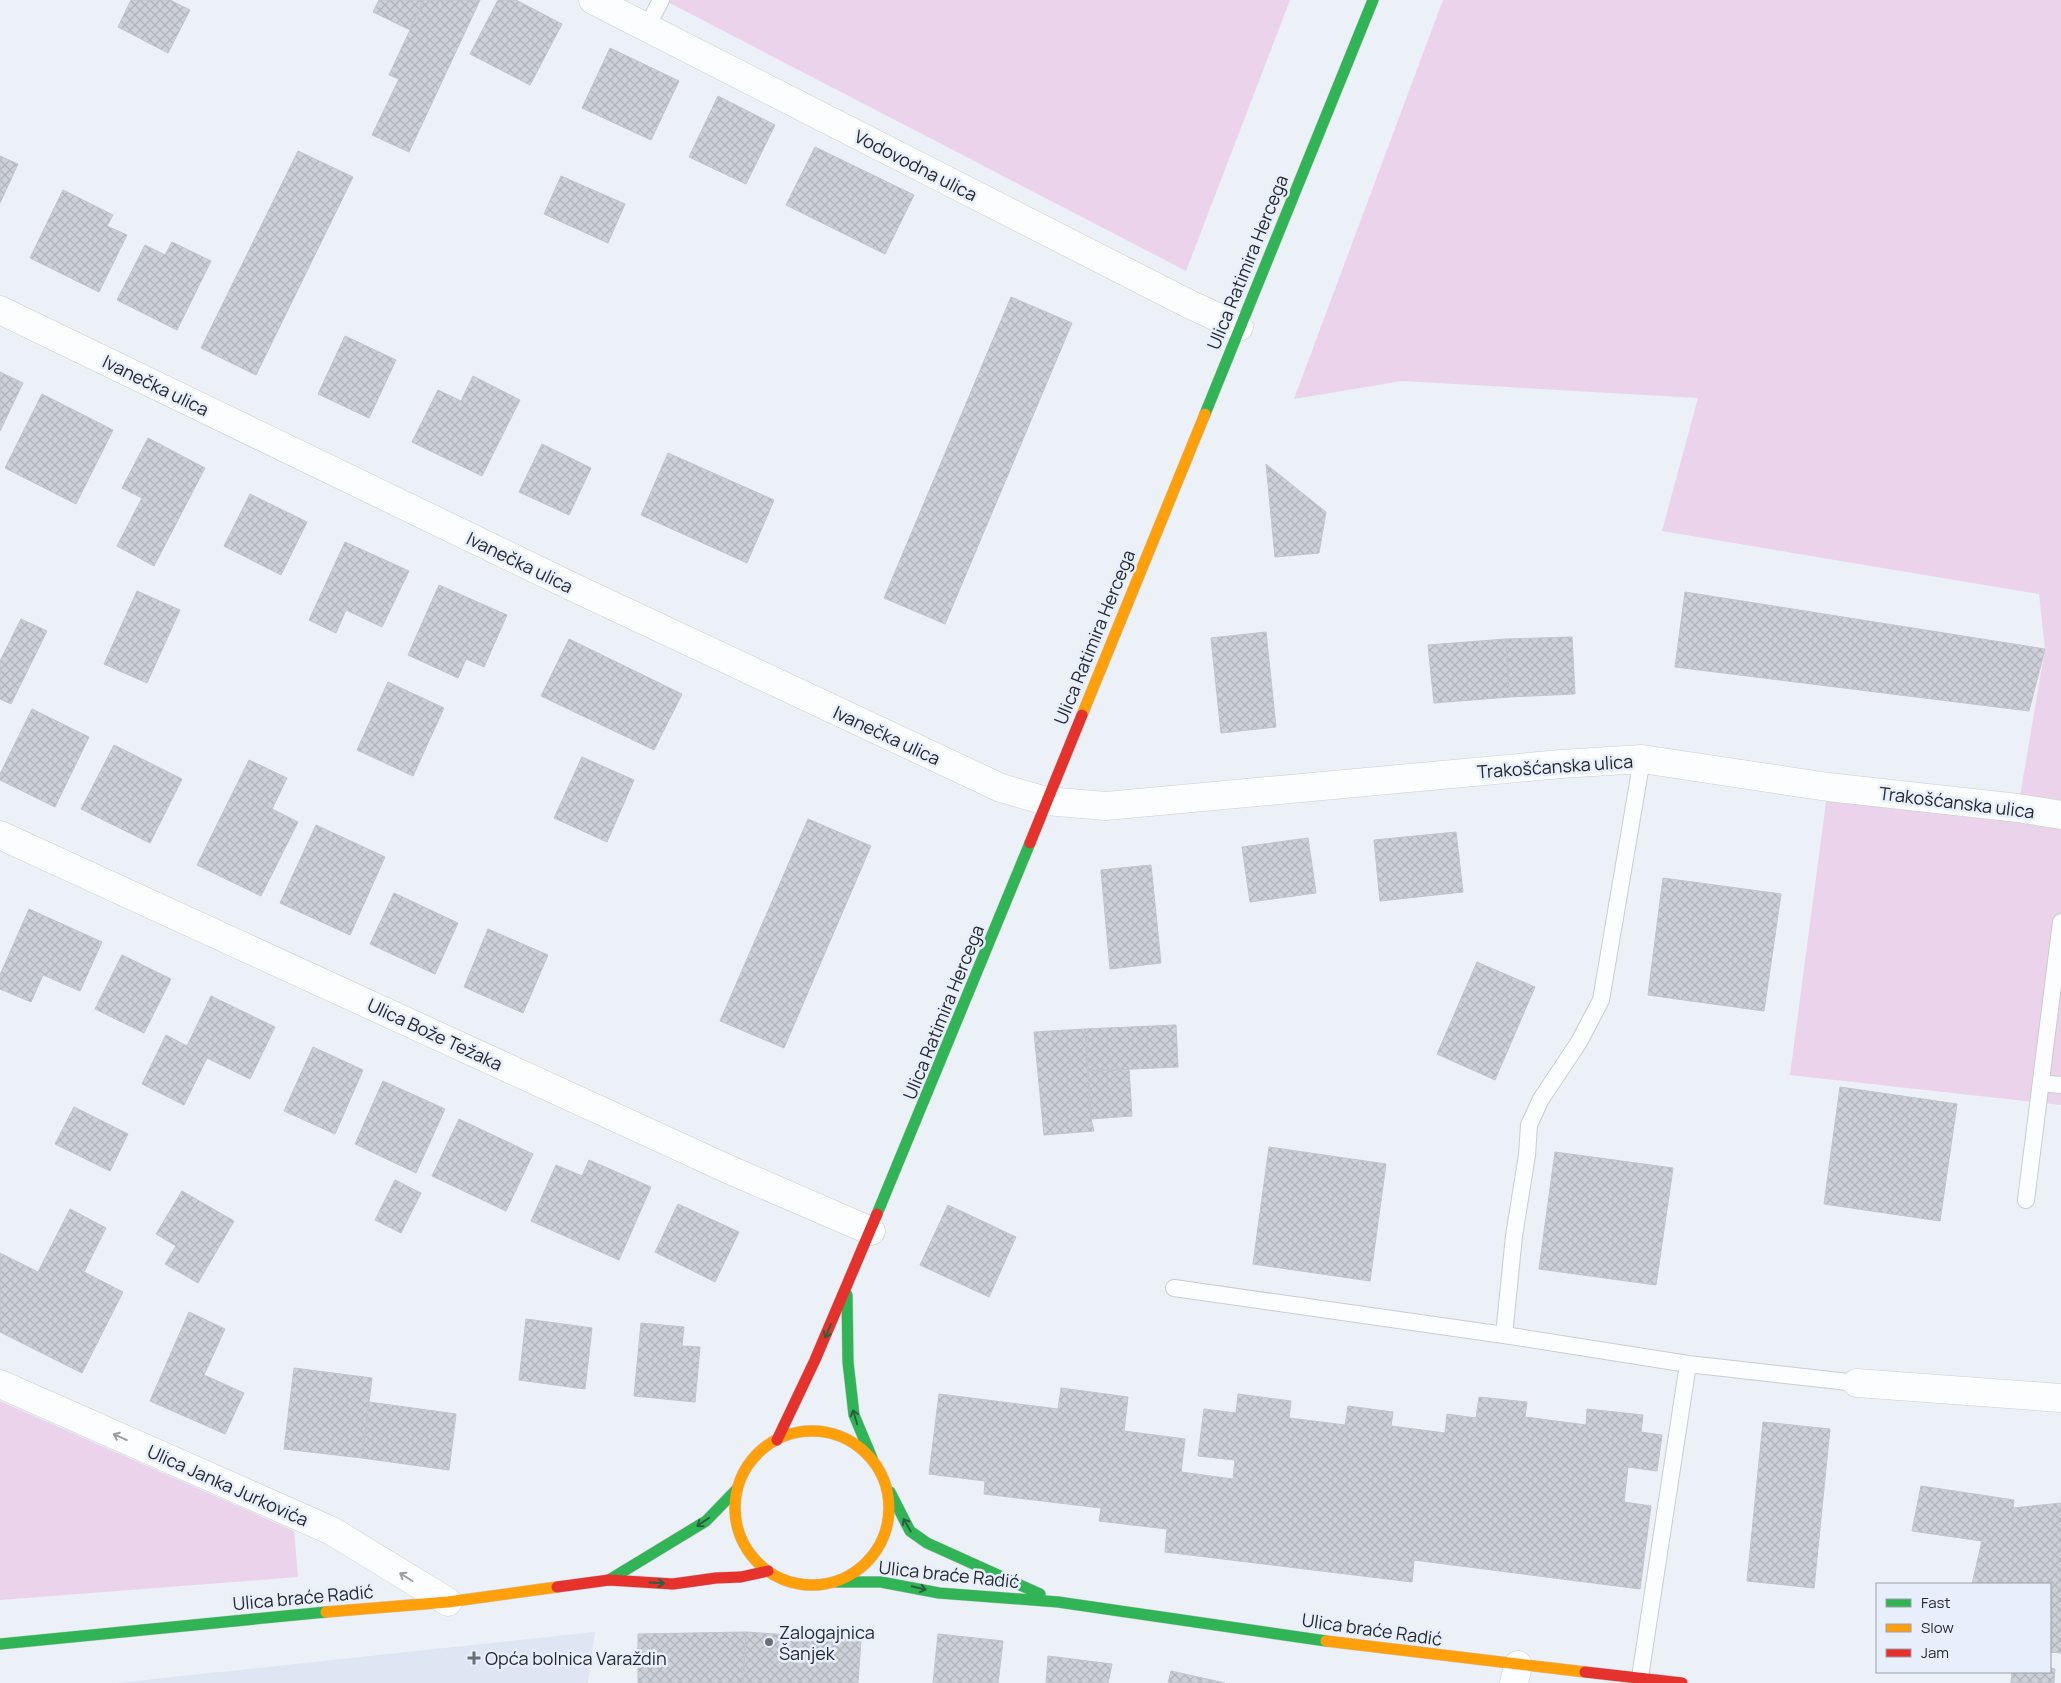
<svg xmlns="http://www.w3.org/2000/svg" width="2061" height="1683" font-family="Manrope,sans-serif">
  <defs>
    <pattern id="building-cross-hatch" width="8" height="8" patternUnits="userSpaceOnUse" patternTransform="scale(1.25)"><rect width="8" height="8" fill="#cdd1d7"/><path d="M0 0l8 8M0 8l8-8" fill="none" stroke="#b0b3b9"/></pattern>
  </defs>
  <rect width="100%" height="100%" fill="#ecf0f7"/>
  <path fill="#dee5f3" d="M 595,1632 L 588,1683 L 117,1683 Z"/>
  <path fill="#ead3eb" d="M 664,0 L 1290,0 L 1186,271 Z
    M 1443,0 L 2061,0 L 2061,1105 L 1790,1075 L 1828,787 L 2018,808 L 2045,649 L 2039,594 L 1662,531 L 1698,398 L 1402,381 L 1294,399 Z
    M 0,1401 L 294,1531 L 298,1577 L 0,1600 Z"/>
  <path fill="url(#building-cross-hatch)" stroke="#c1c5ca" d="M 131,0 L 170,0 L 190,10 L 168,53 L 118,27 Z
    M 379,0 L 424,0 L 410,30 L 373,12 Z
    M 424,0 L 480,0 L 409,152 L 372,135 L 399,79 L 389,75 Z
    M 498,0 L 516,0 L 562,24 L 530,85 L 470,54 Z
    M 610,48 L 679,81 L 651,140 L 582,108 Z
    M 718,96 L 775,125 L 746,184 L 689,157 Z
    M 815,147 L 914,195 L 885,254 L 786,205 Z
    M 298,151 L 353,177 L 256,375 L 201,348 Z
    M 0,156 L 18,164 L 0,203 Z
    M 561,176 L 625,204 L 608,243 L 544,214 Z
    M 63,190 L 113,215 L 107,226 L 127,235 L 99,292 L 30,258 Z
    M 172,242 L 211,261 L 177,330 L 117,300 L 145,245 L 165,255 Z
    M 1011,297 L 1072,323 L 945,624 L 884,598 Z
    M 345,336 L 396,360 L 369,418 L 318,394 Z
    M 0,372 L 23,383 L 0,431 Z
    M 473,376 L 520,400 L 482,476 L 412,442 L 438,390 L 461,401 Z
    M 42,394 L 113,430 L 76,504 L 5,468 Z
    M 148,438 L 205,468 L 154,566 L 117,546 L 142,498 L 122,488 Z
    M 542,444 L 591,468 L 569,515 L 519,492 Z
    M 668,453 L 774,500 L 747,563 L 641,515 Z
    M 1266,464 L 1326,512 L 1319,553 L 1275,557 Z
    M 250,494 L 307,522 L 281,575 L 224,546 Z
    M 345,542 L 409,571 L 382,627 L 346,610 L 336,633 L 309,620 Z
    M 439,585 L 507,615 L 484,667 L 466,659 L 458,678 L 408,655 Z
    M 137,591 L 180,610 L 147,683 L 104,664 Z
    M 1685,592 L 2045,649 L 2029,711 L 1675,667 Z
    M 21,619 L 47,631 L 11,704 L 0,699 L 0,661 Z
    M 1266,632 L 1276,727 L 1221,733 L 1211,638 Z
    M 1572,637 L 1575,694 L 1509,697 L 1506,639 Z
    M 569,639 L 682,694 L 654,750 L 541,696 Z
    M 1506,639 L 1509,697 L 1434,703 L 1428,645 Z
    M 388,682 L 444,708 L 413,776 L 357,750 Z
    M 32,709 L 89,737 L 55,807 L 0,780 L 0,774 Z
    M 114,745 L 182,779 L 150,843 L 81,809 Z
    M 582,757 L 634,780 L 607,842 L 554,818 Z
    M 249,760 L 287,778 L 272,809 L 298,822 L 261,896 L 197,865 Z
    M 808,819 L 871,846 L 784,1048 L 720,1021 Z
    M 316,825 L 385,857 L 350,935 L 280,903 Z
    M 1456,832 L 1463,892 L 1380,901 L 1374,840 Z
    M 1308,838 L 1316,893 L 1250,902 L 1242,847 Z
    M 1151,865 L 1161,963 L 1110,969 L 1101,870 Z
    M 1663,878 L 1781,894 L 1764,1011 L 1648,995 Z
    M 394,893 L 458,923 L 435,974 L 370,944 Z
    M 29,909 L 102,942 L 80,991 L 43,975 L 31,1002 L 0,989 L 0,975 Z
    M 488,929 L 548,955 L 523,1013 L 464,987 Z
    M 122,955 L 171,979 L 144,1033 L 95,1009 Z
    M 1477,962 L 1535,987 L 1495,1080 L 1437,1054 Z
    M 211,996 L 275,1027 L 250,1079 L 207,1058 L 184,1105 L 142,1084 L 166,1035 L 187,1046 Z
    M 1176,1025 L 1178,1067 L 1088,1071 L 1085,1029 Z
    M 1085,1029 L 1091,1119 L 1094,1131 L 1044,1135 L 1034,1032 Z
    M 313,1047 L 363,1070 L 335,1134 L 284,1111 Z
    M 1129,1069 L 1132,1116 L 1091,1119 L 1088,1071 Z
    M 383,1081 L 445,1109 L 416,1173 L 355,1144 Z
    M 1840,1087 L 1957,1104 L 1940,1221 L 1824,1204 Z
    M 74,1107 L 128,1134 L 110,1171 L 55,1144 Z
    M 459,1119 L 533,1154 L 506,1211 L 432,1176 Z
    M 1269,1147 L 1386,1164 L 1370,1281 L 1253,1264 Z
    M 1555,1152 L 1673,1168 L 1656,1285 L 1539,1269 Z
    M 589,1160 L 651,1187 L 619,1260 L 531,1221 L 556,1165 L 582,1176 Z
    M 395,1180 L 421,1193 L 401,1233 L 375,1220 Z
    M 182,1191 L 234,1221 L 198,1283 L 165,1264 L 176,1246 L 156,1234 Z
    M 678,1204 L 739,1232 L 715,1282 L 655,1252 Z
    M 948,1205 L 1016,1237 L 989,1297 L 920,1265 Z
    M 70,1209 L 106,1228 L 84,1272 L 123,1292 L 82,1373 L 0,1332 L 0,1253 L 38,1272 Z
    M 189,1312 L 225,1329 L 204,1375 L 244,1393 L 225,1434 L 150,1401 Z
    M 526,1319 L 592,1328 L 585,1389 L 519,1380 Z
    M 641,1323 L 684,1327 L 682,1346 L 700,1347 L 695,1402 L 634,1396 Z
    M 294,1368 L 372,1378 L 362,1458 L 284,1449 Z
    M 1061,1388 L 1128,1397 L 1124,1431 L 1185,1439 L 1181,1472 L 1233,1479 L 1235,1460 L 1198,1456 L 1204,1409 L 1236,1413 L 1238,1394 L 1291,1401 L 1289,1418 L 1345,1425 L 1348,1406 L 1393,1412 L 1391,1426 L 1445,1433 L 1447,1414 L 1476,1418 L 1479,1397 L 1527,1402 L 1525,1417 L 1586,1425 L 1587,1409 L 1643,1415 L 1641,1432 L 1662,1435 L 1657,1471 L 1628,1467 L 1624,1502 L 1651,1506 L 1640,1589 L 1414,1560 L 1412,1582 L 1165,1552 L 1167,1529 L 1099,1521 L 1101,1508 L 984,1494 L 985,1481 L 929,1474 L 939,1394 L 1058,1409 Z
    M 369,1402 L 456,1414 L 449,1470 L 362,1458 Z
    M 1763,1422 L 1830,1429 L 1814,1588 L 1747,1581 Z
    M 1921,1486 L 2014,1500 L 2013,1508 L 2061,1503 L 2061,1653 L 2050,1652 L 2050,1584 L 1972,1584 L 1982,1541 L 1912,1531 Z
    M 746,1632 L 743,1683 L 638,1683 L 638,1634 Z
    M 746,1632 L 861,1640 L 858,1683 L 743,1683 Z
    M 938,1634 L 1003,1641 L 998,1683 L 933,1683 Z
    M 1048,1656 L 1112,1664 L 1108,1683 L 1046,1683 Z
    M 2050,1668 L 2055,1669 L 2054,1683 L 2011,1683 L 2012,1672 L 2050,1672 Z
    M 1171,1671 L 1225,1683 L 1168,1683 Z"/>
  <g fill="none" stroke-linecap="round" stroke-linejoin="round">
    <defs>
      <path id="lane" d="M 647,27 L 661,0
        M 2041,1083 L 2061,1085
        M 2026,1200 L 2061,922
        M 1174,1288 L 1504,1335 L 1688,1364 L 1640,1677
        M 1504,1335 L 1514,1236 L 1527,1155 L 1529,1125 L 1541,1099 L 1579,1042 L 1601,1000 L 1642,759
        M 1688,1364 L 1857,1383"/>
      <path id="street" d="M 593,0 L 1191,305 L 1239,327
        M 0,310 L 577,589 L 1001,788 L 1046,801 L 1106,806 L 1561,764 L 1642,759 L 1828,787 L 2018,808 L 2061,815
        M 0,835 L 730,1170 L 871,1231
        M 1857,1383 L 2061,1398
        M 0,1384 L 332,1531 L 448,1602
        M 1514,1683 L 1518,1665"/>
      <path id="fast" d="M 1205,414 L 1373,0
        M 877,1214 L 1030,843
        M 847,1295 L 848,1362 L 854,1415 L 872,1458
        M 890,1492 L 910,1531 L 927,1543 L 1040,1594
        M 609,1580 L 706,1521 L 737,1489
        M 836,1582 L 881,1582 L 939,1593 L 1058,1602 L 1326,1641
        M 0,1644 L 326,1612"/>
      <path id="slow" d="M 1082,715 L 1205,414
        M735 1508a77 77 0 1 1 154 0a77 77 0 1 1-154 0Z
        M 326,1612 L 448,1602 L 557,1587
        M 1326,1641 L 1585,1672"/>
      <path id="jam" d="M 1030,843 L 1082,715
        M 777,1440 L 815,1360 L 877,1214
        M 557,1587 L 609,1580 L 673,1584 L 716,1578 L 741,1577 L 768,1571
        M 1585,1672 L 1682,1683"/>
    </defs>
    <use href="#lane" stroke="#c9cdd2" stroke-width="18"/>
    <use href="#street" stroke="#c9cdd2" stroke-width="29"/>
    <use href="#fast" stroke="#c9cdd2" stroke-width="12"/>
    <use href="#slow" stroke="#c9cdd2" stroke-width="12"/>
    <use href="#jam" stroke="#c9cdd2" stroke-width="12"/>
    <use href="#lane" stroke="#fcfdfe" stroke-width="16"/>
    <use href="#street" stroke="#fcfdfe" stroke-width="28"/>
    <use href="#fast" stroke="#30b455" stroke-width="11"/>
    <use href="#slow" stroke="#ff9f0a" stroke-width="11"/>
    <use href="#jam" stroke="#e5322d" stroke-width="11"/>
  </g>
  <defs><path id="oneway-shaft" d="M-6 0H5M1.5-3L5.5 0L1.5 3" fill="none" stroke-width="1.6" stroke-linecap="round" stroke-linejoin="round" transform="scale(1.25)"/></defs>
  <g stroke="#29603d">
    <use href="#oneway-shaft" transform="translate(828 1331) rotate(113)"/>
    <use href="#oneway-shaft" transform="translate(855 1417) rotate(-107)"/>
    <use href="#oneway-shaft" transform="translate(703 1522) rotate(145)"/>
    <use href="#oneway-shaft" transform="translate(907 1525) rotate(-120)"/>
    <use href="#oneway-shaft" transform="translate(657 1583) rotate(3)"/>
    <use href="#oneway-shaft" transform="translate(919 1588) rotate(13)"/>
  </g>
  <g stroke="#9b9da0">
    <use href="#oneway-shaft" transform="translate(120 1437) rotate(-156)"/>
    <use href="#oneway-shaft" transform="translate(406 1577) rotate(-148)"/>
  </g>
  <g fill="#6b6e74" stroke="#e8effc" stroke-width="2">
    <circle cx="769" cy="1642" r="5"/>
    <path d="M471.5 1650.5h5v5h5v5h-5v5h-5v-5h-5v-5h5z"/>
  </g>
  <g text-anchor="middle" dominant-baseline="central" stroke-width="5" stroke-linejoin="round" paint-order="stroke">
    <g font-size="18" fill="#25282d" stroke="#e8effc">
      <text transform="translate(916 165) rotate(27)">Vodovodna ulica</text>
      <text transform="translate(1247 262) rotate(-68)">Ulica Ratimira Hercega</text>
      <text transform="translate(156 385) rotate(26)">Ivanečka ulica</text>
      <text transform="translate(520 562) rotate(26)">Ivanečka ulica</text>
      <text transform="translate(1094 637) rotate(-68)">Ulica Ratimira Hercega</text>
      <text transform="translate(887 735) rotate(25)">Ivanečka ulica</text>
      <text transform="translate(1555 766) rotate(-4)">Trakošćanska ulica</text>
      <text transform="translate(1957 802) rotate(7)">Trakošćanska ulica</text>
      <text transform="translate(943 1012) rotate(-68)">Ulica Ratimira Hercega</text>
      <text transform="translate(435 1034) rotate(25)">Ulica Bože Težaka</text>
      <text transform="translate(228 1485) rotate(24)">Ulica Janka Jurkovića</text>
      <text transform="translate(949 1574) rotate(6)">Ulica braće Radić</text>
      <text transform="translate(303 1597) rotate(-5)">Ulica braće Radić</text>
      <text transform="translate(1372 1629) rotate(8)">Ulica braće Radić</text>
    </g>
    <g font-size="18" fill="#25282d" stroke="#e8effc" text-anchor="start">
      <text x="779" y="1632">Zalogajnica<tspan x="779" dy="21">Šanjek</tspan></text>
      <text x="485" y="1658">Opća bolnica Varaždin</text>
    </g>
  </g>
  <rect x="1876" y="1583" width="175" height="90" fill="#e8effc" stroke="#9a9fa9"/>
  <rect x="1886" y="1599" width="25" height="8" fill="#30b455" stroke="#9a9fa9"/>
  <text x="1921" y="1608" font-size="15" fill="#25282d">Fast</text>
  <rect x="1886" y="1624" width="25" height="8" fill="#ff9f0a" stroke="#9a9fa9"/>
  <text x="1921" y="1633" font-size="15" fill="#25282d">Slow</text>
  <rect x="1886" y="1649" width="25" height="8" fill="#e5322d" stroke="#9a9fa9"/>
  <text x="1921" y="1658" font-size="15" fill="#25282d">Jam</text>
</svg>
